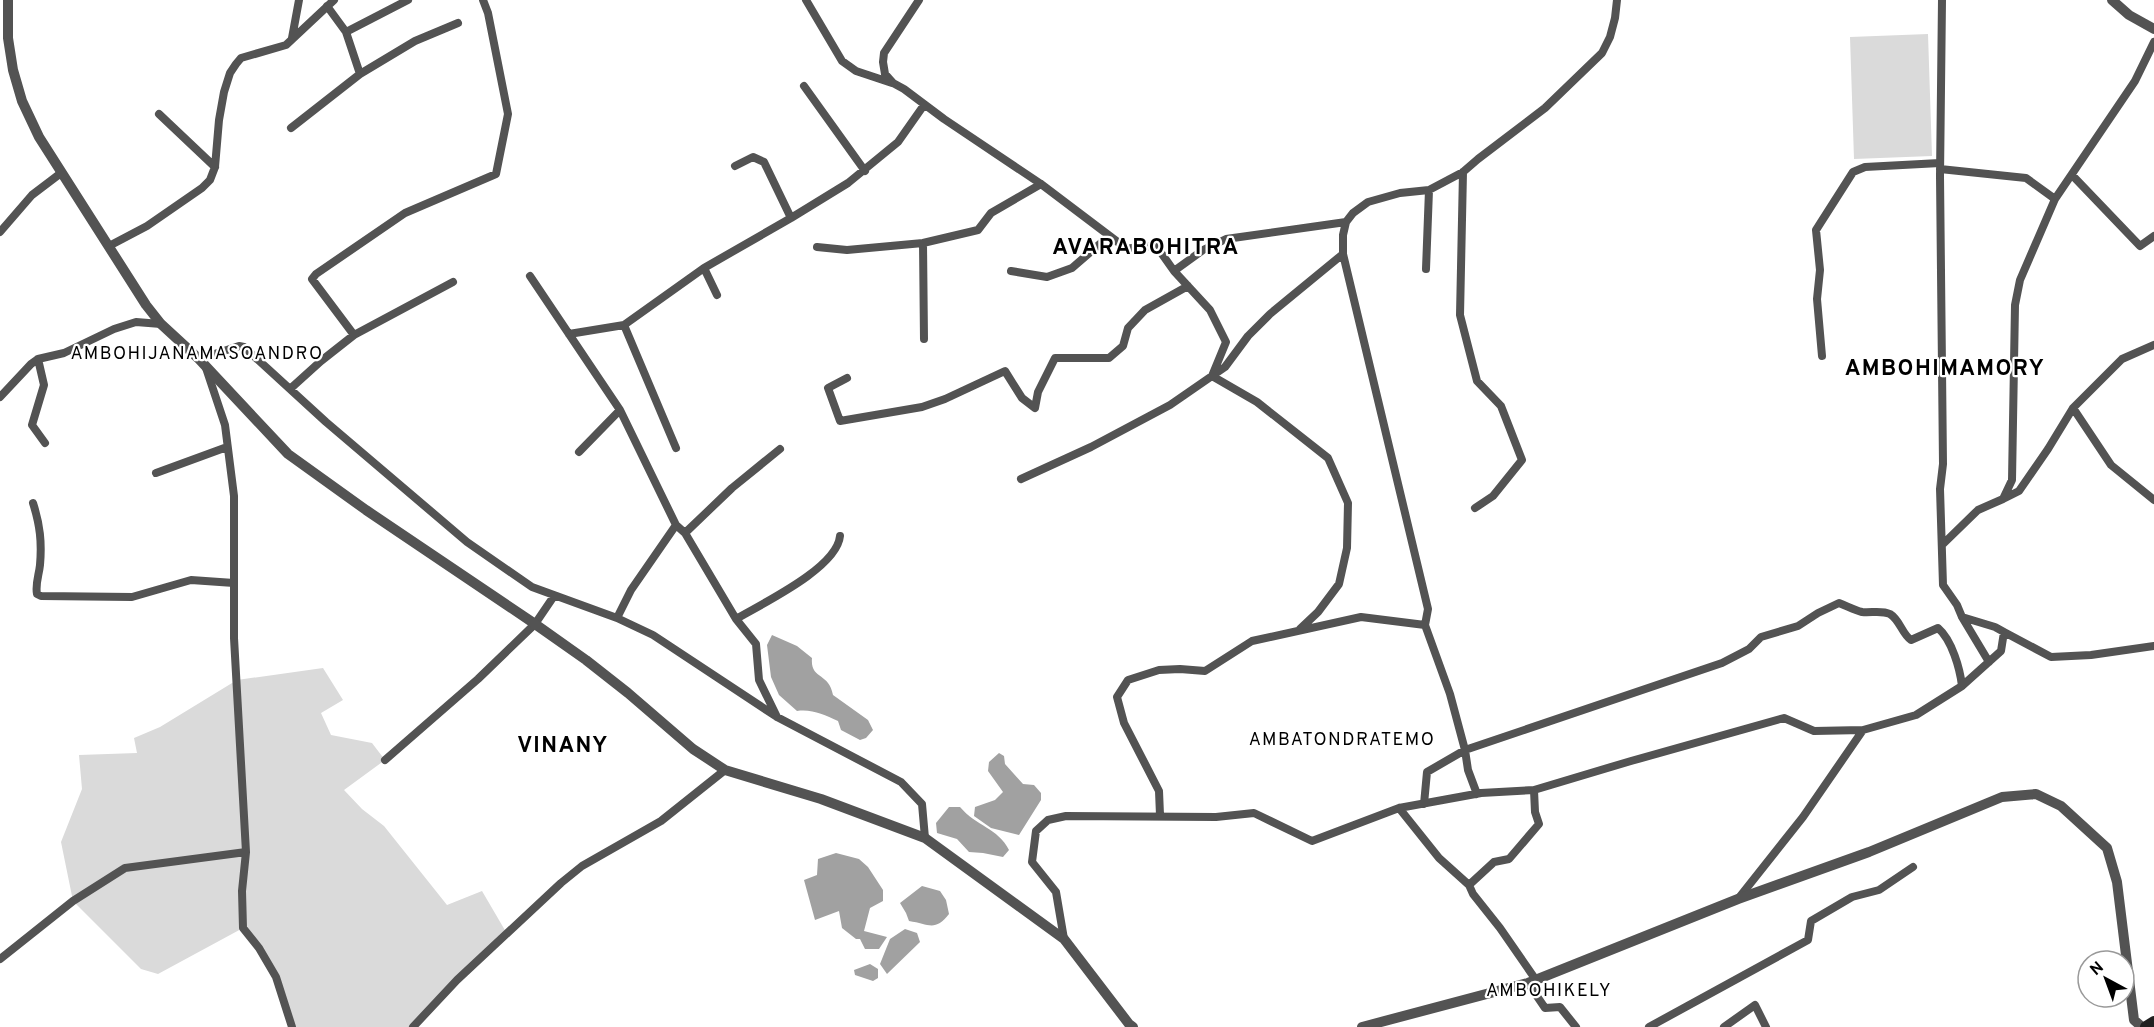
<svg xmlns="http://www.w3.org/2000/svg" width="2154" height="1027" font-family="Overpass,sans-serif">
  <rect width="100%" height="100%" fill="#fff"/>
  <path fill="#dadada" d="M 1928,34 L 1932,156 L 1854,159 L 1850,37 Z
    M 323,668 L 343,700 L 321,713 L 331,735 L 372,743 L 385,760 L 344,790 L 362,809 L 384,826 L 447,905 L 482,891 L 506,932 L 413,1027 L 292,1027 L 276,977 L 243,928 L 158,974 L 141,969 L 73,901 L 61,842 L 82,789 L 79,755 L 137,753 L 134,738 L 160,727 L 237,680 Z"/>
  <path fill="#a1a1a1" d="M 772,635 L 797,646 L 812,658 C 810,680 829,672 833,695 L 868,720 L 873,730 L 866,738 L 860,740 L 841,730 L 838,721 C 824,715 813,709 797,711 L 779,695 L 771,677 L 767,645 Z
    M 999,753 L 1004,756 L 1005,764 L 1023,784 L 1034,785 L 1041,793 L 1041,800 L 1019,835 L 991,828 L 974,816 L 975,807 L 995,800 L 1003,792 L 988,771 L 989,762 Z
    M 949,807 L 960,807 C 976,826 998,828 1009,850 L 1003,857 L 983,853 L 969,852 L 957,839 L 937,833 L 936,823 Z
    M 836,853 L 859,859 L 868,867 L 883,890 L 883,901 L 870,908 L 864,931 L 887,937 L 879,949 L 865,949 L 860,939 L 856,939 L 842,928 L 839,911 L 815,920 L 804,880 L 817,875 L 818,859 Z
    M 922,886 L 940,891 L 946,900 L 949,914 C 935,932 929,924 909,921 L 906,913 L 900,903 Z
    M 905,929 L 917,933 L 920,942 L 887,974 L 880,964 L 890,939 Z
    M 870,964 L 878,969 L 878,978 L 873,981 L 855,975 L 854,970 Z"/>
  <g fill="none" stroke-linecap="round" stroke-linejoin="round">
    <path stroke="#535353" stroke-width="8" d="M 806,0 L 842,61 L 856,71 L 892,83
      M 919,0 L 884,53 L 883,62 L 885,74 L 893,83 L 904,89 L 944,119 L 1041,184 L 1127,249 L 1142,246 L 1157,247 L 1174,271 L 1203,250 L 1226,239 L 1346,222
      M 327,6 L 346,32 L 408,0
      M 292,38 L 299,0
      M 360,74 L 415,41 L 458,23
      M 804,86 L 865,171
      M 159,114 L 215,167
      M 291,128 L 360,74 L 346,32
      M 735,166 L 753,157 L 764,162 L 791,218 L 848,183 L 898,142 L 924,105
      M 1940,169 L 2026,178 L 2055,199
      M 1463,172 L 1460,315 L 1477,381 L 1501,406 L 1522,460 L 1493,496 L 1475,508
      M 2072,175 L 2140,246 L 2154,236
      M 0,232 L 32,195 L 61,173
      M 923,243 L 924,339
      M 109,246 L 147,226 L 202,188 L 210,180 L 215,167 L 219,120 L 224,92 L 230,73 L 236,64 L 241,58 L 286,45 L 334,0
      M 817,247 L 847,250 L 923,243 L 978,230 L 991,213 L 1041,184
      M 1426,269 L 1429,190
      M 1011,271 L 1047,277 L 1072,268 L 1109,236
      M 1174,271 L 1210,310 L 1226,342 L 1212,376 L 1257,402 L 1328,458 L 1348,503 L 1347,548 L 1339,584 L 1318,612 L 1300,629
      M 530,276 L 620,410 L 676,525 L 685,533 L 732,488 L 780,449
      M 453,282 L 354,335 L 312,279 L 316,274 L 405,213 L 496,174 L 508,114 L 488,13 L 483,0
      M 717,295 L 704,268 L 791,218
      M 569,334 L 624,325
      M 1822,356 L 1817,299 L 1820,270 L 1816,230 L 1823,219 L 1853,172 L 1865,167 L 1940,163
      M 38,359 L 44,385 L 32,425 L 45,443
      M 199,359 L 239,346 L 244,347 L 326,422 L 467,542 L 532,587 L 617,618 L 653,635 L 777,717 L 901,782 L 922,804 L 925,838
      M 206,368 L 225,425 L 234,496 L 234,638 L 246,852 L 242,891 L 243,928 L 259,948 L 276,977 L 292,1027
      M 847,378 L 828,388 L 840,421 L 922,407 L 945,399 L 1005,371 L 1022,398 L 1035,408 L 1038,392 L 1055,358 L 1109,358 L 1123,346 L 1128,328 L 1145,310 L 1188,286
      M 290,389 L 321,361 L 354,335
      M 0,397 L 31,364 L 38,359 L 64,353 L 114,329 L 136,322 L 161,324
      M 2073,408 L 2111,465 L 2154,500
      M 676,448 L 624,325 L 704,268
      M 579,452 L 620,410
      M 156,473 L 227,447
      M 1021,479 L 1091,447 L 1170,405 L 1225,367 L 1248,336 L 1270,314 L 1343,254 L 1343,235 L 1346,222 L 1353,213 L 1368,202 L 1400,193 L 1429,190 L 1463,172 L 1478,159 L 1545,108 L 1602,53 L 1610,37 L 1615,18 L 1617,0
      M 2003,499 L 2019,491 L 2048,449 L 2073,408 L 2122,359 L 2154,345
      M 33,503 C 40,525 42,542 40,565 C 39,575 35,584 37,594 L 41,596 L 132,597 L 191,580 L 234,583
      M 685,533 L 736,619 L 756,644 L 759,680 L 777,717
      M 1942,545 L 1978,510 L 2003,499 L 2012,480 L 2015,305 L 2020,280 L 2055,199 L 2135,81 L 2154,42
      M 1962,617 L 1989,662
      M 617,618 L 631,590 L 676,525
      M 736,619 C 763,603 837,568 840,536
      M 1425,625 L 1450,694 L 1465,750 L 1468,770 L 1477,794
      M 2004,632 L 2051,657 L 2091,655 L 2154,646
      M 385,760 L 478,679 L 535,624 L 554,596
      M 1424,804 L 1427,772 L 1465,750 L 1722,663 L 1749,649 L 1761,637 L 1798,626 L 1818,613 L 1839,603 C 1847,606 1854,610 1862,612 C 1871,613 1882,610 1890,614 C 1900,620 1902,634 1911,640 L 1938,628 C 1952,640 1960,669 1962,686
      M 1399,808 L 1439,858 L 1469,885 L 1473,894 L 1500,928 L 1536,980
      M 1160,815 L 1159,791 L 1124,723 L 1117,697 L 1128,680 L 1159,670 L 1180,669 L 1205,671 L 1252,641 L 1361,617 L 1425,625 L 1428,609 L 1343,254
      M 1469,885 L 1494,862 L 1509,859 L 1539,824 L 1535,812 L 1534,790
      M 1738,899 L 1803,817 L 1863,730 L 1916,715 L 1962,686 L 2001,651 L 2004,632 L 1995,627 L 1962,617 L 1957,605 L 1943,585 L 1940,489 L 1943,464 L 1940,176 L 1942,0
      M 1064,939 L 1056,892 L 1032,862 L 1036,831 L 1048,820 L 1066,816 L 1216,817 L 1254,813 L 1312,841 L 1399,808 L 1481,793 L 1534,790 L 1631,761 L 1784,718 L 1814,731 L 1863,730
      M 0,959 L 73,901 L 125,868 L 246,852
      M 1528,983 L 1545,1008 L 1560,1007 L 1576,1027
      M 413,1027 L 457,980 L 561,883 L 582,866 L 661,821 L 725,770
      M 1649,1027 L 1808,940 L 1811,921 L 1852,897 L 1879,890 L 1913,867
      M 1724,1027 L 1755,1005 L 1766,1027"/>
    <path stroke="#535353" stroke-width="10" d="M 8,0 L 8,38 L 13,70 L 22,101 L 39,137 L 146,305 L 161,324 L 199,359 L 288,454 L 366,510 L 535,624 L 586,660 L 628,693 L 693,749 L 725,770 L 821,799 L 925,838 L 1064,939 L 1129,1024 L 1133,1027
      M 2112,0 L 2129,15 L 2154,29
      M 1362,1027 L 1528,983 L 1738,899 L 1869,852 L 2002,797 L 2036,794 L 2061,806 L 2107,848 L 2117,882 L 2134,1020 L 2142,1027"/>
    <path stroke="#202020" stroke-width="12" d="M 2146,1027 L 2154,1022"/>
  </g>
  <g text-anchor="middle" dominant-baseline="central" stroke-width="4.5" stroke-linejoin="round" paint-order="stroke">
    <g font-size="18" letter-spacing="1.5" fill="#000" stroke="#fff">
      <text x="197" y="354">AMBOHIJANAMASOANDRO</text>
      <text x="1342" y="740">AMBATONDRATEMO</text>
      <text x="1549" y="991">AMBOHIKELY</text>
    </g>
    <g font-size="22" font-weight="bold" letter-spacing="1.5" fill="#000" stroke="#fff">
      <text x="1146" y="248">AVARABOHITRA</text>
      <text x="1945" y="369">AMBOHIMAMORY</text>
      <text x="563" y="746">VINANY</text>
    </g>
  </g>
  <g transform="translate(2106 979) rotate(319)"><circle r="28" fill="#ffffff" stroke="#999999" stroke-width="1.5"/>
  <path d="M0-4.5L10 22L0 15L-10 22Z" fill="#000000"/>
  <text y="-9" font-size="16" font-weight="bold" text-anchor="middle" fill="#000000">N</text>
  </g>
</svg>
